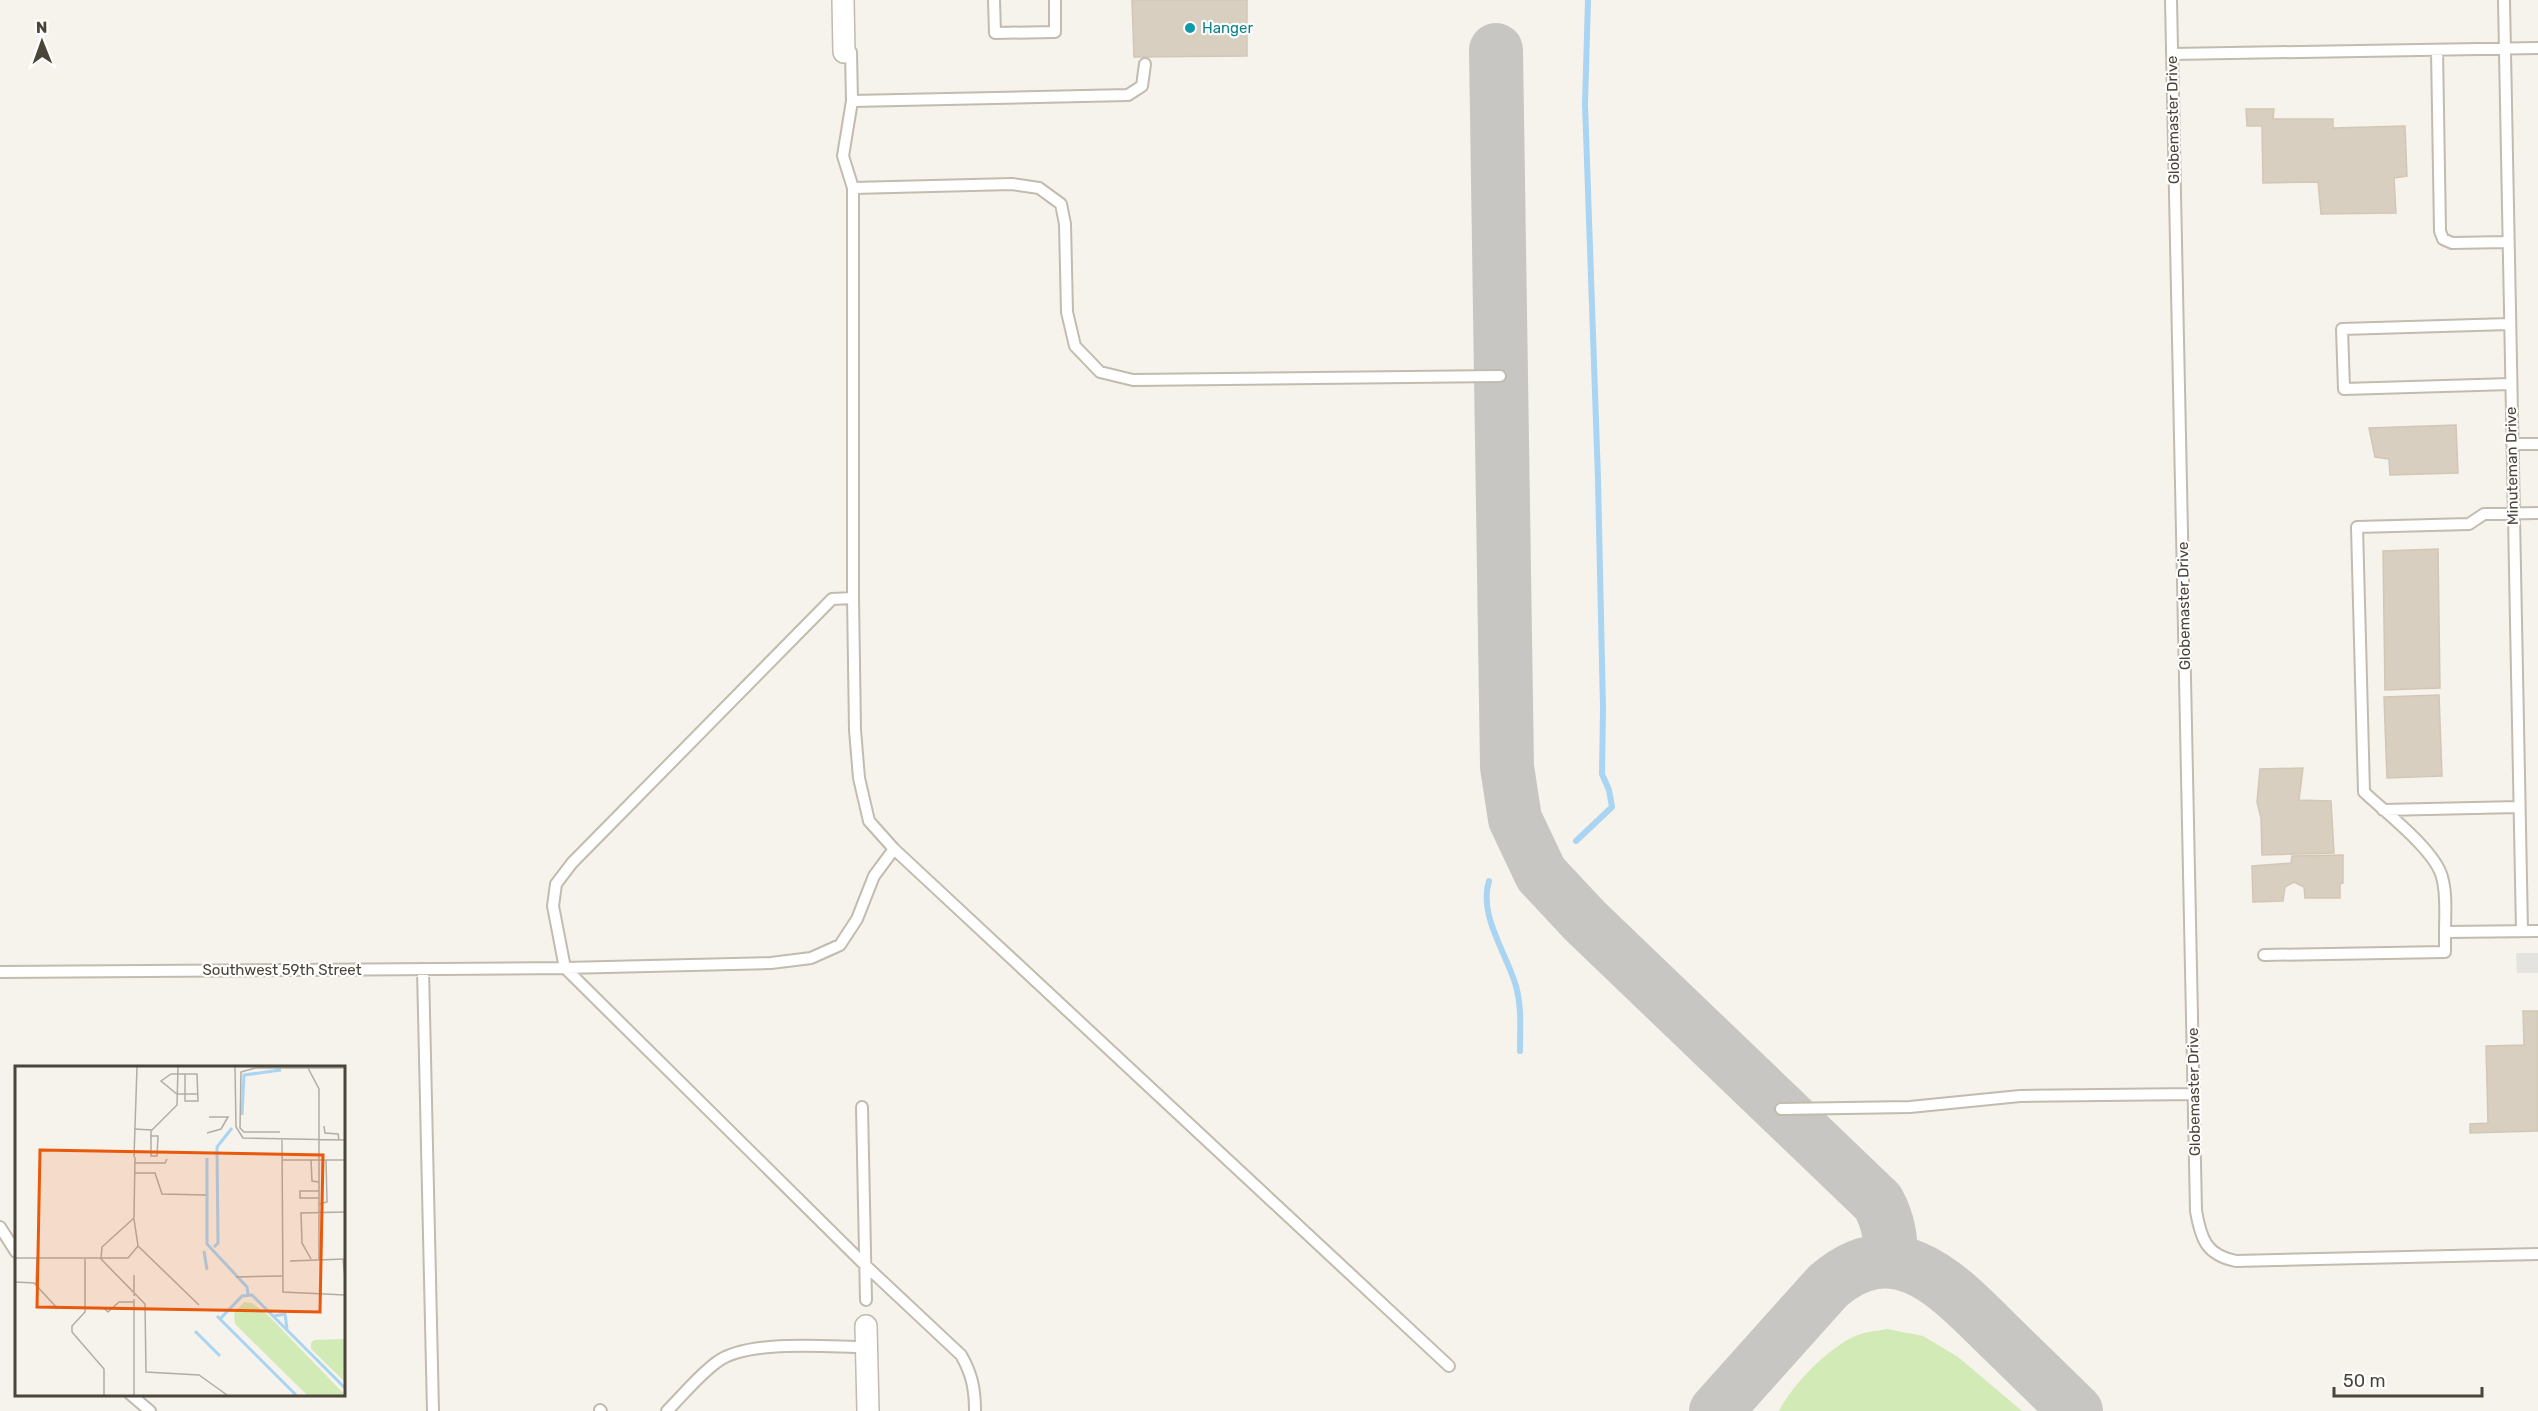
<svg xmlns="http://www.w3.org/2000/svg" width="2538" height="1411" font-family="Rubik,sans-serif">
  <rect width="100%" height="100%" fill="#f6f3ec"/>
  <path fill="#d2eab5" d="M 1887,1329 L 1923,1336 L 1958,1357 L 2022,1411 L 1779,1411 C 1793,1384 1827,1349 1855,1336 C 1864,1332 1877,1331 1887,1329 Z"/>
  <path fill="#e5e3e0" d="M 2516,953 L 2538,953 L 2538,973 L 2517,973 Z"/>
  <g fill="none" stroke-linecap="round" stroke-linejoin="round">
    <path stroke="#a9d4f2" stroke-width="6" d="M 1576,841 L 1612,807 L 1609,790 L 1602,774 L 1603,709 L 1598,479 L 1585,104 L 1588,0
      M 1489,881 C 1478,915 1507,954 1516,986 C 1522,1008 1520,1029 1520,1051"/>
    <path stroke="#c8c6c3" stroke-width="54" d="M 1496,50 L 1507,767 L 1515,819 L 1541,874 L 1585,921 L 1878,1202 C 1889,1222 1891,1239 1891,1262
      M 1716,1411 L 1828,1286 C 1897,1227 1949,1287 1998,1335 C 2024,1360 2050,1386 2076,1411"/>
  </g>
  <path fill="#d8cfc1" stroke="#d3c7b4" stroke-width="1.5" d="M 1132,0 L 1247,0 L 1247,56 L 1134,57 Z
    M 2246,109 L 2274,109 L 2273,119 L 2333,119 L 2333,128 L 2405,126 L 2407,176 L 2394,178 L 2396,213 L 2321,214 L 2318,182 L 2263,183 L 2262,126 L 2247,126 Z
    M 2456,425 L 2458,473 L 2390,475 L 2389,459 L 2375,457 L 2369,428 Z
    M 2438,549 L 2440,688 L 2385,690 L 2383,551 Z
    M 2439,695 L 2442,776 L 2387,778 L 2384,697 Z
    M 2303,768 L 2299,800 L 2331,801 L 2334,853 L 2262,855 L 2261,818 L 2257,802 L 2260,769 Z
    M 2343,855 L 2343,883 L 2340,884 L 2340,898 L 2305,898 L 2304,887 L 2294,882 L 2285,887 L 2283,901 L 2253,902 L 2252,866 L 2291,863 L 2292,856 Z
    M 2523,1011 L 2538,1011 L 2538,1131 L 2470,1133 L 2470,1124 L 2488,1123 L 2486,1046 L 2524,1045 Z"/>
  <g fill="none" stroke-linecap="round" stroke-linejoin="round">
    <defs>
      <path id="service" d="M 994,0 L 995,33 L 1055,32 L 1055,0
        M 2171,0 L 2196,1211 C 2201,1239 2206,1255 2236,1261 L 2538,1254
        M 2504,0 L 2522,931
        M 2437,50 L 2440,231 L 2443,239 L 2452,243 L 2507,242
        M 851,52 L 852,101 L 843,156 L 853,188 L 853,598 L 832,599 L 572,863 L 556,884 L 553,906 L 565,968 L 865,1265 L 961,1355 C 972,1374 975,1389 975,1411
        M 2172,54 L 2538,48
        M 852,101 L 1128,95 L 1142,86 L 1145,64
        M 853,188 L 1012,184 L 1039,188 L 1061,204 L 1065,224 L 1067,312 L 1075,346 L 1100,372 L 1133,380 L 1500,376
        M 2509,324 L 2342,329 L 2344,389 L 2510,384
        M 2512,444 L 2538,444
        M 2383,810 L 2519,807
        M 894,849 L 1449,1366
        M 2445,932 C 2445,914 2447,894 2442,877 C 2435,850 2385,812 2364,792 L 2357,527 L 2469,524 L 2484,514 L 2538,513
        M 2264,955 L 2445,952 L 2445,932 L 2538,931
        M 423,969 L 433,1411
        M 0,972 L 565,968 L 771,963 L 811,958 L 840,945 L 857,919 L 874,876 L 894,849 L 869,821 L 859,778 L 855,730 L 853,598
        M 862,1107 L 866,1300
        M 1781,1109 L 1910,1107 L 2020,1096 L 2194,1094
        M 0,1227 L 16,1252
        M 130,1394 L 150,1411
        M 600,1410 L 601,1411
        M 667,1411 C 683,1395 699,1375 717,1362 C 747,1339 828,1347 866,1347"/>
      <path id="minor" d="M 843,0 L 844,52
        M 866,1326 L 868,1411"/>
    </defs>
    <use href="#service" stroke="#c2bbae" stroke-width="14"/>
    <use href="#minor" stroke="#c2bbae" stroke-width="24"/>
    <use href="#service" stroke="#fff" stroke-width="10"/>
    <use href="#minor" stroke="#fff" stroke-width="21"/>
  </g>
  <circle fill="#0f9aa8" stroke="#fff" stroke-width="2" cx="1190" cy="28" r="6"/>
  <g text-anchor="middle" dominant-baseline="central" stroke-width="4.5" stroke-linejoin="round" paint-order="stroke">
    <g font-size="15" fill="#0d838f" stroke="#fff" text-anchor="start">
      <text x="1202" y="28">Hanger</text>
    </g>
    <g font-size="15" fill="#4b4439" stroke="#fff">
      <text transform="translate(2173 120) rotate(-91)">Globemaster Drive</text>
      <text transform="translate(2512 466) rotate(-91)">Minuteman Drive</text>
      <text transform="translate(2184 606) rotate(-91)">Globemaster Drive</text>
      <text x="282" y="970">Southwest 59th Street</text>
      <text transform="translate(2194 1092) rotate(-91)">Globemaster Drive</text>
    </g>
  </g>
  <g transform="translate(15 1066)">
    <rect width="330" height="330" fill="#f6f3ec"/>
    <path d="M 229,236 L 237,237 L 254,250 L 330,329 L 292,329 L 220,258 L 219,247 ZM 330,273 L 330,316 L 296,283 L 296,277 L 299,274 Z" fill="#d2eab5"/>
    <path fill="none" stroke="#a9d4f2" stroke-width="3" d="M 227,49 L 229,9 L 266,4M 192,92 L 192,178 L 232,221 L 233,228M 199,181 L 203,177 L 202,81 L 217,62M 189,185 L 192,204M 202,250 L 281,329M 259,250 L 270,248 L 272,263M 205,253 L 227,230 L 237,229 L 330,322M 180,265 L 205,290"/>
    <path fill="none" stroke="#b2ada4" stroke-width="1.5" d="M 220,1 L 221,61 L 228,72 L 330,74M 293,2 L 304,23 L 304,193M 170,8 L 170,28 L 182,28M 163,28 L 170,28 L 170,35 L 183,35 L 182,8 L 156,8 L 146,15 L 163,29M 194,51 L 214,51M 309,60 L 310,67 L 323,68 L 324,74M 119,63 L 137,64 L 162,39 L 163,1M 136,64 L 136,90 L 142,90 L 143,70 L 136,70M 265,66 L 229,66 L 225,62 L 226,6 L 240,2 L 330,2M 192,67 L 206,63 L 213,51M 267,74 L 268,226 L 330,229M 119,91 L 122,1M 120,91 L 119,152 L 87,181 L 86,193 L 130,238 L 131,306 L 184,309 L 212,329M 267,94 L 330,94M 296,94 L 297,115 L 304,116M 120,97 L 150,97 L 152,93M 120,107 L 140,107 L 147,128 L 191,129M 304,132 L 285,132 L 285,125 L 304,125M 304,138 L 312,136 L 311,94M 123,180 L 184,239M 0,192 L 113,192 L 123,180 L 119,153M 70,193 L 70,246 L 57,260 L 57,266 L 89,303 L 89,329M 296,193 L 287,177 L 286,147 L 330,146M 328,193 L 330,213M 275,195 L 330,193M 119,209 L 119,230M 221,211 L 267,210M 0,216 L 19,217 L 43,243M 21,218 L 22,192M 119,233 L 119,329M 89,242 L 93,246 L 104,236 L 119,236"/>
    <path fill="#e8590c" fill-opacity="0.15" stroke="#e8590c" stroke-width="3" d="M 25,84 L 308,89 L 305,246 L 22,241 Z"/>
    <rect width="330" height="330" fill="none" stroke="#4b4439" stroke-width="3"/>
  </g>
  <g transform="translate(42 42) rotate(359)" stroke="#ffffff" stroke-width="4.5" paint-order="stroke">
  <path d="M0-4.5L10 22L0 15L-10 22Z" fill="#4b4439"/>
  <text y="-9" font-size="16" font-weight="bold" text-anchor="middle" fill="#4b4439">N</text>
  </g>
  <path d="M2334 1387v9h148v-9" fill="none" stroke="#4b4439" stroke-width="3"/>
  <text x="2343" y="1387" font-size="18" fill="#4b4439" stroke="#ffffff" stroke-width="4.5" paint-order="stroke">50 m</text>
</svg>
